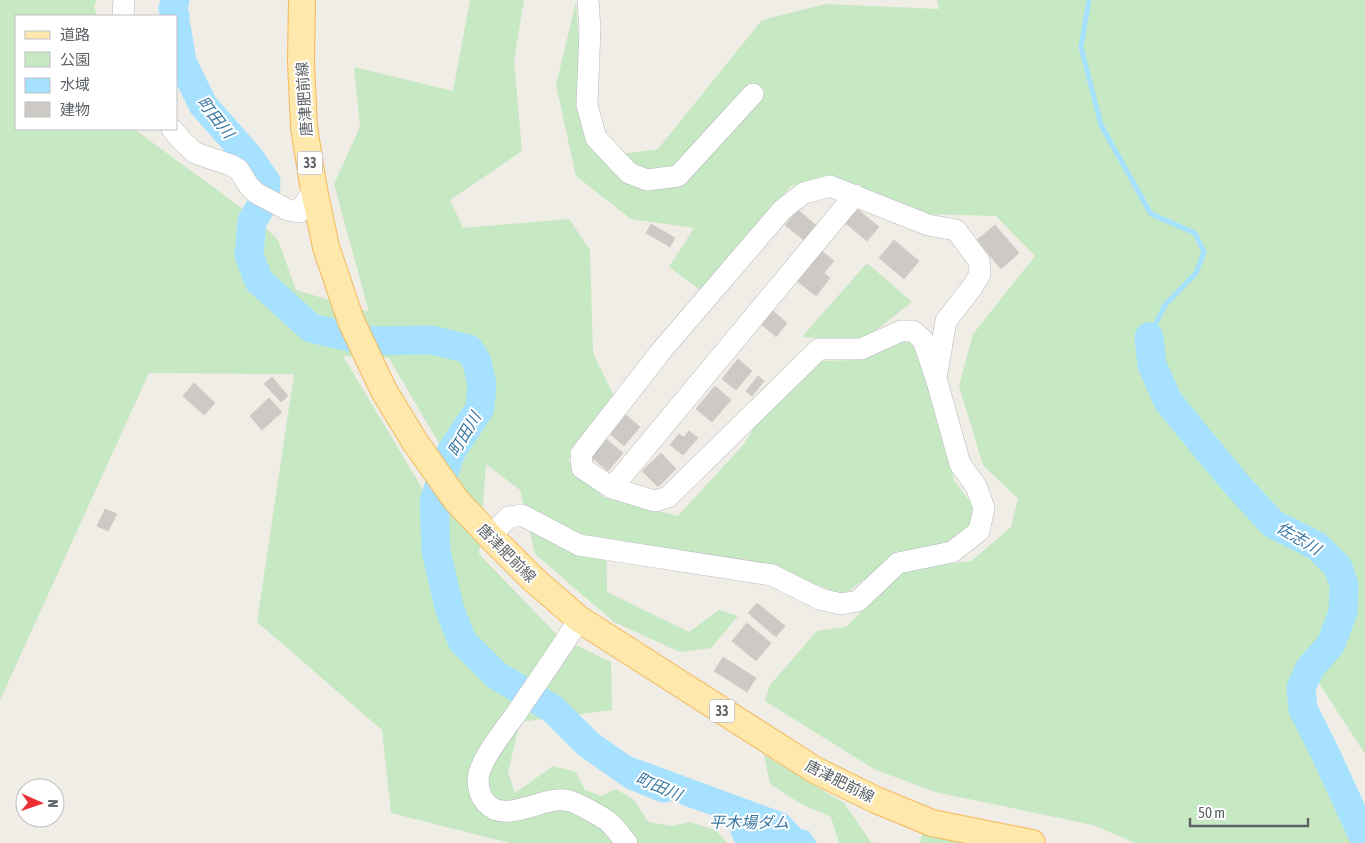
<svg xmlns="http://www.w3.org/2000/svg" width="1365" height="843" font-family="'Asap Condensed','Noto Sans JP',sans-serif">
  <rect width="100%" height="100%" fill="#f0ece6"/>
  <path fill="#c6e8c2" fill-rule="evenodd" d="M 0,0 L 97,0 L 94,6 L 97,16 L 16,16 L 16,129 L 134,129 L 258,220 L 278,240 L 296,290 L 369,312 L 334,184 L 360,127 L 354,67 L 453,91 L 470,0 L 524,0 L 514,60 L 522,151 L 450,200 L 463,228 L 569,219 L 590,250 L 593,353 L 614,396 L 568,461 L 603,497 L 678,516 L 744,444 L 755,426 L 821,361 L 859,360 L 904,340 L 919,342 L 954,480 L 973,506 L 970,534 L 944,548 L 892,557 L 844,595 L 744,558 L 735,566 L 606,541 L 607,592 L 689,632 L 719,610 L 738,616 L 711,648 L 680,652 L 614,622 L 535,554 L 520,490 L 486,464 L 479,554 L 559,637 L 611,662 L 612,710 L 520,722 L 508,772 L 515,793 L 553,766 L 576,772 L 585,790 L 601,796 L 616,789 L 634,800 L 648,822 L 671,826 L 690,822 L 717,831 L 727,843 L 510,843 L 391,813 L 382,730 L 257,622 L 294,374 L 149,373 L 0,700 ZM 343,356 L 389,358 L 440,445 L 429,500 Z
    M 937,0 L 1365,0 L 1365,754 L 1317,680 L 1305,673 L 1292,686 L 1360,843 L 1135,843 L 1093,825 L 935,792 L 874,769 L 765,701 L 770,685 L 817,631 L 846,627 L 904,569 L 971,561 L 1011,527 L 1018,499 L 983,465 L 959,386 L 973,334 L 1035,256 L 996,216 L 924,214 L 832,178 L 791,186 L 700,290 L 669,267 L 694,228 L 631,219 L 576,176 L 556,85 L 576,2 L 584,114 L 622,154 L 658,149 L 762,20 L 826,4 L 939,9 Z
    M 867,263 L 912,302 L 862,341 L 802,337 Z
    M 764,755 L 844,803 L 871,842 L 876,843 L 839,843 L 831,817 L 803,805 L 770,784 Z
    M 923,831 L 979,843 L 920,843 Z"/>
  <path fill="#a6e2ff" d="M 624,754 L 787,814 L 801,829 L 809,831 L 817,843 L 735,843 L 729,829 L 714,816 L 682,805 L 675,800 L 668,798 L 659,800 L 643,795 L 631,786 L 625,777 L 636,764 Z"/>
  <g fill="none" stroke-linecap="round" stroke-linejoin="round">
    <path stroke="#a6e2ff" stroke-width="5" d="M 1089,0 L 1081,47 L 1101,125 L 1151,214 L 1195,233 L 1204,252 L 1196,273 L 1165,305 L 1149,337"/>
    <path stroke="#a6e2ff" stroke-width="29" d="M 175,16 L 173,9 L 175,0
      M 176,26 L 182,62 L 203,105 L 249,157 L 266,182 L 265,200 L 252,221 L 249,255 L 259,281 L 311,328 L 368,341 L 432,340 L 469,349 L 477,362 L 482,384 L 480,408 L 451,452 L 434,501 L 436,551 L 449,607 L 462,641 L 496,675 L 553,709 L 588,744 L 632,775 L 664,788
      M 1149,337 L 1152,365 L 1168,401 L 1203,444 L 1238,486 L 1273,524 L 1317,546 L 1338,567 L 1344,585 L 1343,612 L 1331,644 L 1310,668 L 1301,688 L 1303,709 L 1326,755 L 1365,840"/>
  </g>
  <path fill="#cdc9c5" stroke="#d5cdc4" d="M 855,207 L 879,227 L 867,241 L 843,221 Z
    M 798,210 L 817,226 L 805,241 L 785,225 Z
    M 651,224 L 675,238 L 670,247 L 646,233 Z
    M 995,225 L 1019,253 L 1001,269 L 977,240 Z
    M 894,240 L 919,261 L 904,279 L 879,258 Z
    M 822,251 L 834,261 L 824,273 L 830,278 L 816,296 L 797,281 Z
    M 772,310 L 787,323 L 776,337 L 761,324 Z
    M 738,359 L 752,371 L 736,390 L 722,379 Z
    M 758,376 L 764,381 L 752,396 L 746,391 Z
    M 272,377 L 288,396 L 281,402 L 264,384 Z
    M 194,383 L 215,403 L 204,415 L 183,396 Z
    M 715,386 L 731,400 L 712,422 L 696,409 Z
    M 269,398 L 282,412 L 262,430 L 250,416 Z
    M 626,415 L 640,427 L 624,446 L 610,434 Z
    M 689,431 L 698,438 L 683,455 L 670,445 L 679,434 L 684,437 Z
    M 605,438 L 623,453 L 608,471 L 590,456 Z
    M 661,453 L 676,469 L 658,487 L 642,471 Z
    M 105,509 L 117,514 L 108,531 L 97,526 Z
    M 757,603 L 785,626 L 776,637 L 748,613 Z
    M 747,623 L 771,643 L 756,661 L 732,641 Z
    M 723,657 L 756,678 L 747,692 L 714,671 Z"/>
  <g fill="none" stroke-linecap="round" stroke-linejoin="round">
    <defs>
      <path id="minor" d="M 588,0 L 590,29 L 587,105 L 596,138 L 629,173 L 647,180 L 678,176 L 753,94
        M 123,16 L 124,0
        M 172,129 L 182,141 L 195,153 L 231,165 L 239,170 L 249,186 L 256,193 L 288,210 L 299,212 L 314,190
        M 612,488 L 855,195
        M 490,536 L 509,517 L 522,515 L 579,545 L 772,575 L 820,599 L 841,604 L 858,601 L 898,563 L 952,552 L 979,531 L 984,508 L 976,486 L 960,464 L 936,378 L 923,340 L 913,331 L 901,331 L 861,349 L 819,349 L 668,497 L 655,501 L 612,488 L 582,468 L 581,454 L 662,350 L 783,209 L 804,193 L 830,186 L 928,225 L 956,230 L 979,261 L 980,274 L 973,286 L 946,321 L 936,378
        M 579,619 C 559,652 537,682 516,714 C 504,730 480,760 478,779 C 478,789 480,796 486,803 C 506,826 547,793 570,801 C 577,803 605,818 610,823 C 616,829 621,836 627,843"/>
      <path id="major" d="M 302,0 L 301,61 L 304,127 L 314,190 L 326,247 L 351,321 L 384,391 L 415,442 L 456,500 L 490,536 L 533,579 L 579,619 L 815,770 L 876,800 L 932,823 L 1032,843"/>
    </defs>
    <use href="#minor" stroke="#b6b9bc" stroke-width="22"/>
    <use href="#major" stroke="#f5b85a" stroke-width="28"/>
    <use href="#minor" stroke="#fff" stroke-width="21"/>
    <use href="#major" stroke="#ffe8ab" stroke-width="26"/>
  </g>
  <g text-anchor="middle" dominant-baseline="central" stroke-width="4" stroke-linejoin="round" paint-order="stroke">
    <g fill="#fff" stroke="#8e9194" stroke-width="1">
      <rect x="297.5" y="151.5" width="25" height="23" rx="4"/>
      <rect x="709.5" y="699.5" width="25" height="23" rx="4"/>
    </g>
    <g font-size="14" font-weight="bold" fill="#5d6266">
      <text x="310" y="163">33</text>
      <text x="722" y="711">33</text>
    </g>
    <g font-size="15" fill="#5d6266" stroke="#fff">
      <text transform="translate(304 99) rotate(-94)">唐津肥前線</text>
      <text transform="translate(507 553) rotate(45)">唐津肥前線</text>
      <text transform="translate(840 781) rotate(27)">唐津肥前線</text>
    </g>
    <g font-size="16" font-style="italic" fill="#3b79a3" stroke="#fff">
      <text transform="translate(216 117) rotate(52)">町田川</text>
      <text transform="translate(464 434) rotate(-59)">町田川</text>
      <text transform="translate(1299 538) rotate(31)">佐志川</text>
      <text transform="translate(659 786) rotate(23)">町田川</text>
      <text x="749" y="822">平木場ダム</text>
    </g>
  </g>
  <rect x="15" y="15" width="162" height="115" fill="#ffffff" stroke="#bec0c2"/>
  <rect x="25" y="31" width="25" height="8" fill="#ffe8ab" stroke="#bec0c2"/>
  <text x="60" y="40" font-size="15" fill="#5d6266">道路</text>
  <rect x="25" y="52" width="25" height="15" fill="#c6e8c2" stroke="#bec0c2"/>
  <text x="60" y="65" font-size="15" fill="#5d6266">公園</text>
  <rect x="25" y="78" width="25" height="15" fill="#a6e2ff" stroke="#bec0c2"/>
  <text x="60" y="90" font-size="15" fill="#5d6266">水域</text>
  <rect x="25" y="102" width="25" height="15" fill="#cdc9c5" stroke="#bec0c2"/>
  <text x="60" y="115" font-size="15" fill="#5d6266">建物</text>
  <g transform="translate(40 803) rotate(92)"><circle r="24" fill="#ffffff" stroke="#bec0c2"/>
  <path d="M0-4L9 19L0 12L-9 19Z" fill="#ed2e35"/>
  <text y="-8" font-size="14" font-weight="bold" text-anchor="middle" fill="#5d6266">N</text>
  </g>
  <path d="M1190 818v8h118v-8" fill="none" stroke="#5d6266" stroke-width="2.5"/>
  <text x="1198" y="818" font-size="15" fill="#5d6266" stroke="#ffffff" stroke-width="4" paint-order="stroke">50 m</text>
</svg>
